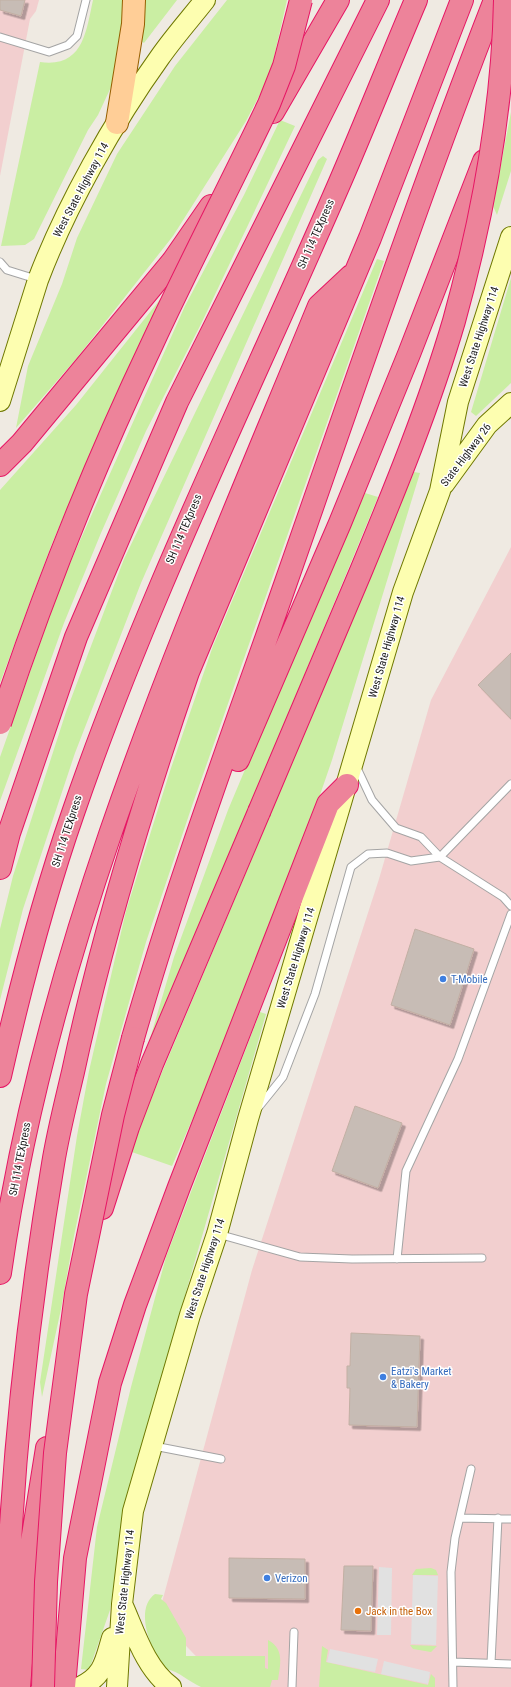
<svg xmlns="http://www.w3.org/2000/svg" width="511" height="1687" font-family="'Roboto Condensed',sans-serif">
  <defs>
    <filter id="shadow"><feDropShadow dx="3.5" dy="3.5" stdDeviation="0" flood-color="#0004"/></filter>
  </defs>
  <rect width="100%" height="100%" fill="#efeae2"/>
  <path fill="#f2cfcf" d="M 0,0 L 39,0 L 36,11 L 30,19 L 0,176 Z
    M 511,547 L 511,1687 L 268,1687 L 223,1684 L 158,1617 L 252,1270 L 379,879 L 431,700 Z"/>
  <path fill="#caeea3" d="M 93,0 L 126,0 L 118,72 L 98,115 L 88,130 L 34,239 L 25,245 L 1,246 L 40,62 C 83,68 86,32 93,0 Z
    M 144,0 L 177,0 L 144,43 L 138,39 Z
    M 227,0 L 287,0 L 270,75 L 246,121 L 173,236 L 76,359 L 16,428 L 28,366 L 62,284 L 77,238 L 117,154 L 175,66 Z
    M 511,112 L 511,171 L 497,215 L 493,206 Z
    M 280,120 L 295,126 L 201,324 L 146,431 L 101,533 L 64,623 L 0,801 L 0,757 L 62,581 L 185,306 L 244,195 Z
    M 323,156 L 327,159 L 141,583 L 75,753 L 23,909 L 0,1000 L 0,929 L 13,876 L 66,712 L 124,559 L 318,160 Z
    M 377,259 L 384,261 L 193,803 L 146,942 L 106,1084 L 74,1236 L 61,1309 L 42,1397 L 40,1382 L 77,1136 L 89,1071 L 126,911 L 170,771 L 213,646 Z
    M 511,278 L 511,383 L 476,416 L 471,412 Z
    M 170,287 L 82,473 L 51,546 L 0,683 L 0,490 L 76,405 Z
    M 414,472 L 420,473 L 332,760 L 299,856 L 228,1037 L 172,1166 L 129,1151 Z
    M 365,493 L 378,497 L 246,816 L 147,1049 L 174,957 L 228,810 L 321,589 Z
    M 260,1012 L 266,1014 L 142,1445 L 122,1527 L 110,1610 L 89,1670 L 81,1669 L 97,1527 L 131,1387 L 166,1257 Z
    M 431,1568 L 436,1570 L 438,1575 L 412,1575 L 416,1569 Z
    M 155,1594 L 163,1595 L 161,1599 L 166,1603 L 186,1638 L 186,1656 L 265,1656 L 265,1668 L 268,1669 L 268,1640 C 285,1649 280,1665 278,1680 L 272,1680 L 270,1687 L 201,1687 C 189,1682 179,1671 166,1669 C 152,1653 133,1610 155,1594 Z
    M 410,1645 L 437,1646 L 431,1652 L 413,1649 Z
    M 322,1646 L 328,1650 L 326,1662 L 428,1685 L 431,1674 L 435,1678 L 435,1687 L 319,1687 Z"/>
  <path fill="#e1e1e1" d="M 379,1567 L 392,1568 L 391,1635 L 377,1635 Z
    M 413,1575 L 438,1576 L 436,1645 L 411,1644 Z
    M 330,1649 L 378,1659 L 375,1672 L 327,1662 Z
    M 384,1661 L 430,1672 L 428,1684 L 381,1674 Z"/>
  <path fill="#c7bcb5" stroke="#c2afa3" filter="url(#shadow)" d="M 0,0 L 25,0 L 21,16 L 0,10 Z
    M 511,653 L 511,719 L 478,685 Z
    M 415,929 L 474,949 L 450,1025 L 391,1005 Z
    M 355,1106 L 402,1123 L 378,1188 L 332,1171 Z
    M 351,1333 L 420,1336 L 417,1427 L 349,1425 L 350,1388 L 347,1388 L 347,1366 L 350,1366 Z
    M 229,1558 L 305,1559 L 305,1599 L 229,1598 Z
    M 344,1566 L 373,1566 L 371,1631 L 341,1630 Z"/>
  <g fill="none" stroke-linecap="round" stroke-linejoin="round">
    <defs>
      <path id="service" d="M 0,37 L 49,52 L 68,45 L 77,36 L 86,0
        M 0,262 L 7,270 L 36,279
        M 356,766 L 372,800 L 396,828 L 421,837 L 440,857 L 503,897 L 511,906
        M 258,1108 L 283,1077 L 315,994 L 351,867 L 368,854 L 387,853 L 411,861 L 440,857 L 511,784
        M 218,1234 L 300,1257 L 352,1259 L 482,1258
        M 397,1259 L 406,1171 L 458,1059 L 511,914
        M 154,1446 L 221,1459
        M 460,1518 L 511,1519
        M 453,1662 L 511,1664
        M 491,1663 L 498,1518
        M 292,1687 L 294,1632
        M 453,1687 L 451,1572 L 455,1538 L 471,1469"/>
      <path id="secondary" d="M 0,401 L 38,280 C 66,206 114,121 160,57 C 174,37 190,19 205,0
        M 444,484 L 487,425 L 511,403
        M 123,1606 C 135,1633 146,1669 171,1687
        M 80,1687 C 104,1676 105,1661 112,1638
        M 117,1687 L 122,1604 L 133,1511 L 190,1315 L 217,1234 L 248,1119 L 403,592 L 440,491 L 458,402 L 511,237"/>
      <path id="primary" d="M 117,123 L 133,24 L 134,0"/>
      <path id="motorway" d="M 273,112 L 338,0
        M 0,465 L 22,443 L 173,261 L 211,206
        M 238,760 L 340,523 L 409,354 L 484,161
        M 0,868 L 9,833 L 76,637 L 177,402 L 378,0
        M 133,1038 C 177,884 233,734 286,582 C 354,388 420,192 495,0
        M 0,1076 C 20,988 43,899 73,813 C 147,597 249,392 340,182 C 366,122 390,61 416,0
        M 102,1208 L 128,1127 L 152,1064 L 259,812
        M 0,1273 C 48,934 190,620 319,306 L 351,276
        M 5,1687 C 7,1512 24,1336 53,1164 C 58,1133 66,1102 73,1072 C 102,936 143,803 188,672 L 370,238 L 462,0
        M 19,1687 L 30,1554 L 47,1448
        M 64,1687 L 75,1558 L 110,1383 L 135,1305 L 179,1187 L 328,804 L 347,785"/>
    </defs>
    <use href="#service" stroke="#a4a4a4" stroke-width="9"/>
    <use href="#secondary" stroke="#6f7800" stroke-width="22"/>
    <use href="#primary" stroke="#965f00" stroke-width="24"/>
    <use href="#motorway" stroke="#e61664" stroke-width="24"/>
    <use href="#service" stroke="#fff" stroke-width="7"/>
    <use href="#secondary" stroke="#fdfeb0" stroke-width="20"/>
    <use href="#primary" stroke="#ffce97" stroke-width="22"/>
    <use href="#motorway" stroke="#ed839a" stroke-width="22"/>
    <defs>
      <path id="motorway-bridge" d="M 0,723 C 43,593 94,466 153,342 C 190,262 231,184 269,104 L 284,66 L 301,0
        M 259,812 C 293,732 327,651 361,571 C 395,489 429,406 454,321 C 483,216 503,109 505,0
        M 43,1687 L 46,1582 L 55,1453 L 76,1294 L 113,1115 L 133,1038"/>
    </defs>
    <use href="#motorway-bridge" stroke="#e61664" stroke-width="24" stroke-linecap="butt"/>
    <use href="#motorway-bridge" stroke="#ed839a" stroke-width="22"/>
  </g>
  <g fill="#3f7fe0" stroke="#fff" stroke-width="1.5">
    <circle cx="443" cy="979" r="4"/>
    <circle cx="383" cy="1377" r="4"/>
    <circle cx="267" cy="1578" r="4"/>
  </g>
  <circle fill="#e8710a" stroke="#fff" stroke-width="1.5" cx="358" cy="1611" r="4"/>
  <g text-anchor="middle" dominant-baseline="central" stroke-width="3" stroke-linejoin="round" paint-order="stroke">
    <g font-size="11" fill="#1d1d1d" stroke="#fff">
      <text transform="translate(81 190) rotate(-62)">West State Highway 114</text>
      <text transform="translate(316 234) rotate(-66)">SH 114 TEXpress</text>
      <text transform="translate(479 337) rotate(-72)">West State Highway 114</text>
      <text transform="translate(466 455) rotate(-53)">State Highway 26</text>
      <text transform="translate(184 529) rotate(-67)">SH 114 TEXpress</text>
      <text transform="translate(387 647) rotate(-74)">West State Highway 114</text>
      <text transform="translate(67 831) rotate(-72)">SH 114 TEXpress</text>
      <text transform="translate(296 958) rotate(-73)">West State Highway 114</text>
      <text transform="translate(20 1159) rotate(-79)">SH 114 TEXpress</text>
      <text transform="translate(205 1269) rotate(-72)">West State Highway 114</text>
      <text transform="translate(125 1582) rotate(-84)">West State Highway 114</text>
    </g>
    <g font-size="11" fill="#366cbe" stroke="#fff" text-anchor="start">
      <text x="451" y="979">T-Mobile</text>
      <text x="391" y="1371">Eatzi's Market<tspan x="391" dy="13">&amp; Bakery</tspan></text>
      <text x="275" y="1578">Verizon</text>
    </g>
    <g font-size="11" fill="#c56008" stroke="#fff" text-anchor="start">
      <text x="366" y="1611">Jack in the Box</text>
    </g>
  </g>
</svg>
